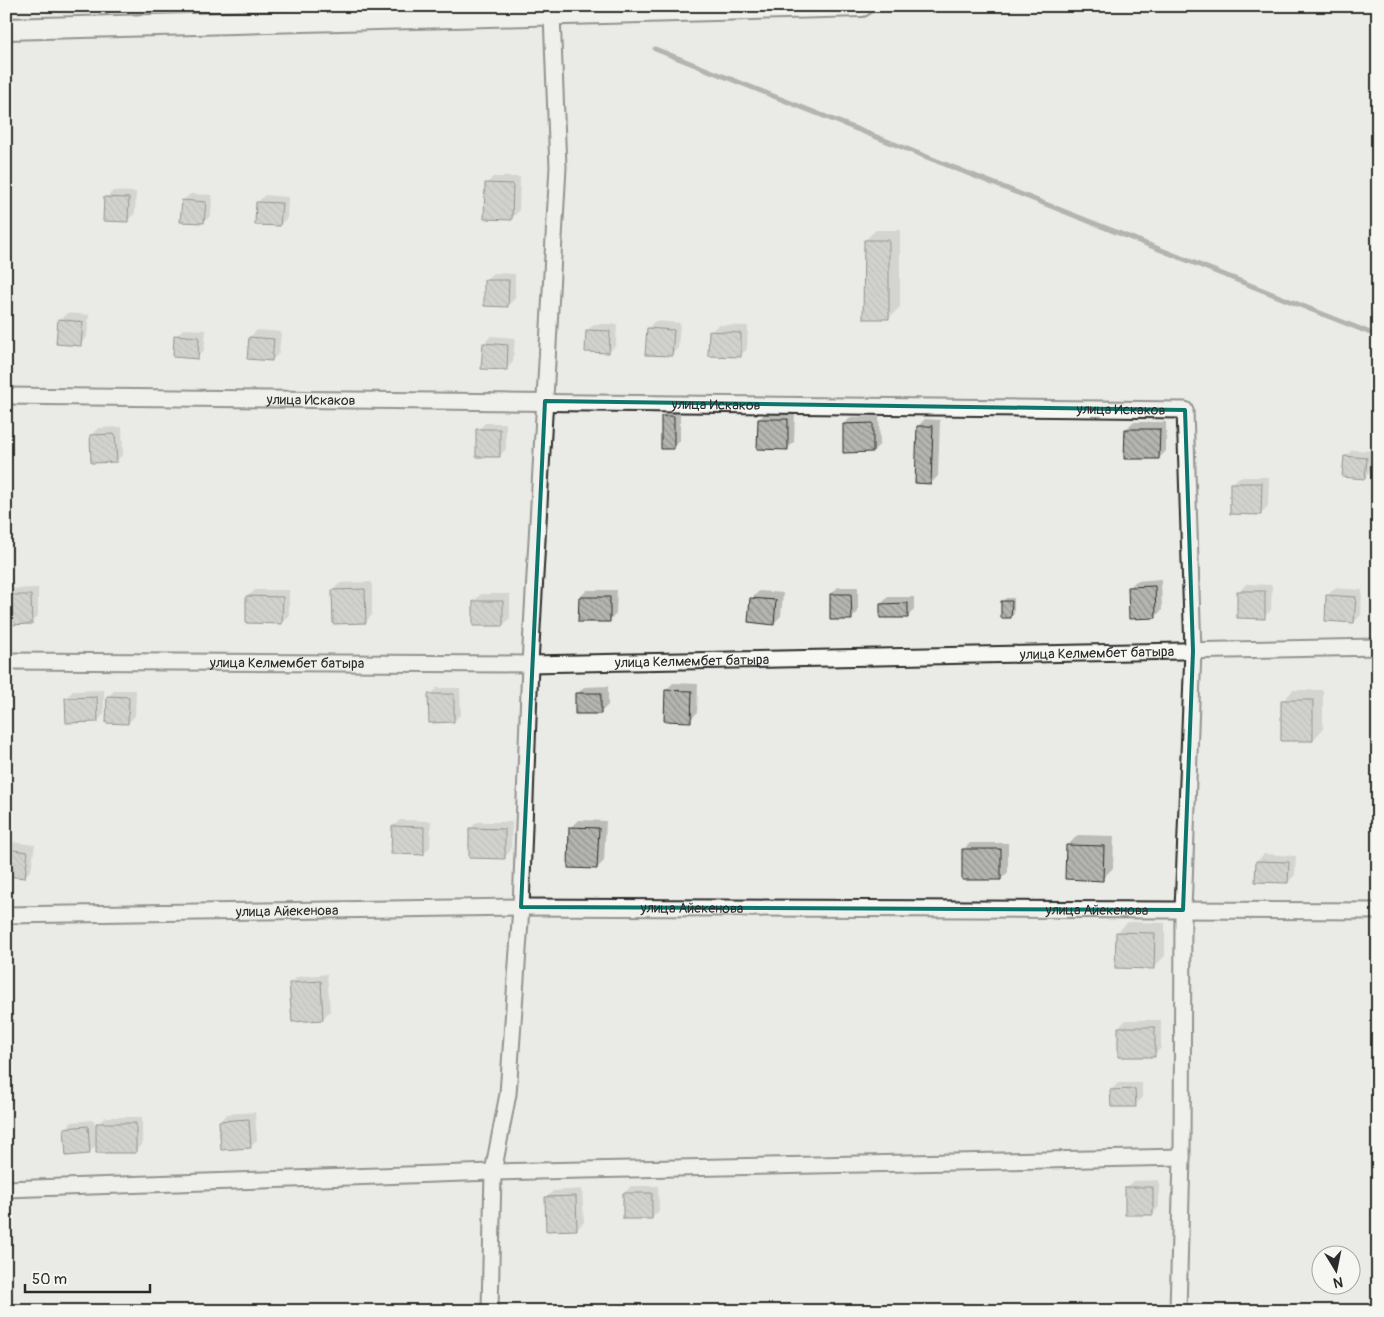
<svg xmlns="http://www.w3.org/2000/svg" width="1384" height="1317" font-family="Pangolin,sans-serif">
  <defs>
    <pattern id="building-back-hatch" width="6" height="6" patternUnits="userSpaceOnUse" patternTransform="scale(1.25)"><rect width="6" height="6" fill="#b4b4b1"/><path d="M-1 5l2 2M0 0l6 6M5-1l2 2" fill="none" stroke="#939390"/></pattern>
  </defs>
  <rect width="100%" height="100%" fill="#eaeae6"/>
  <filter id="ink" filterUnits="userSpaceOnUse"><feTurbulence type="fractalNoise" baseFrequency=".02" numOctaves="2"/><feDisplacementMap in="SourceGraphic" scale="10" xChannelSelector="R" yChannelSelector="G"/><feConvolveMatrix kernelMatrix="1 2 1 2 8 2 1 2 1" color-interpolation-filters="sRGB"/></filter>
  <g filter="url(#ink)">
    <path fill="#0003" d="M 493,177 L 520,177 L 519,211 L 512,218 L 486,184 Z
      M 6,184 L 12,184 L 10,204 L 6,208 Z
      M 113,191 L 136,192 L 135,213 L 128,220 L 106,198 Z
      M 190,194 L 212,195 L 211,215 L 204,222 L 183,201 Z
      M 265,195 L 288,197 L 287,218 L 280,225 L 258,202 Z
      M 876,230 L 900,230 L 900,307 L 889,318 L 865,240 Z
      M 493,273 L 515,274 L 515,298 L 508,306 L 486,280 Z
      M 67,313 L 89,315 L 87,337 L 80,344 L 60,320 Z
      M 655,321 L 680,323 L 678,348 L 671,355 L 648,328 Z
      M 594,324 L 617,324 L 616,345 L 609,352 L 587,331 Z
      M 718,325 L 748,326 L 747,349 L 740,356 L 711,332 Z
      M 183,329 L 206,330 L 204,350 L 197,357 L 176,336 Z
      M 257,330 L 281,332 L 279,353 L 272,360 L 250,337 Z
      M 491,336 L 515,338 L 513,362 L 506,369 L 482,367 L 484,343 Z
      M 669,409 L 680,409 L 680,441 L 673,448 L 662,416 Z
      M 766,412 L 795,412 L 794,442 L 787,449 L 759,419 Z
      M 879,416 L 880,444 L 873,451 L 844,424 L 851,417 Z
      M 925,419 L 940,420 L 938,476 L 931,483 L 918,426 Z
      M 1133,422 L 1166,422 L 1166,451 L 1159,458 L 1126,429 Z
      M 485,423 L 506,423 L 506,449 L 499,456 L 478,430 Z
      M 122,427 L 123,454 L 116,461 L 91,435 L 98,428 Z
      M 1352,450 L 1374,451 L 1372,470 L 1365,477 L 1345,457 Z
      M 1239,477 L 1269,477 L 1268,506 L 1261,513 L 1232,484 Z
      M 1161,579 L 1162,610 L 1155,617 L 1129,588 L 1136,581 Z
      M 372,582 L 372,615 L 365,622 L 333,590 L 340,583 Z
      M 1246,584 L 1272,585 L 1271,610 L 1264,617 L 1239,592 Z
      M 838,587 L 858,587 L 858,612 L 851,619 L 831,594 Z
      M 38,588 L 38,616 L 31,623 L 6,624 L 6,592 L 9,589 Z
      M 1335,588 L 1362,590 L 1361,615 L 1354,622 L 1328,595 Z
      M 255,590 L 289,590 L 289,616 L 282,623 L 248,597 Z
      M 587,590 L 617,590 L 616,614 L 609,621 L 580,597 Z
      M 759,591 L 783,593 L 781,616 L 774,623 L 752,598 Z
      M 481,594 L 510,594 L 510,618 L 503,625 L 474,601 Z
      M 888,597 L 914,597 L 914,610 L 907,617 L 881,604 Z
      M 1006,598 L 1014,598 L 1014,614 L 1011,617 L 1003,601 Z
      M 673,683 L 698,684 L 697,713 L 690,720 L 666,690 Z
      M 608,686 L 608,705 L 601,712 L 577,694 L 584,687 Z
      M 437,688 L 460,688 L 461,714 L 454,721 L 430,695 Z
      M 104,690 L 104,714 L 97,721 L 66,698 L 73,691 Z
      M 115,690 L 136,690 L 135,716 L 128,723 L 108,697 Z
      M 1293,690 L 1323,690 L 1323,729 L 1313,740 L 1283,701 Z
      M 400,820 L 431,821 L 430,847 L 423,854 L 393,827 Z
      M 578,820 L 606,821 L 604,861 L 597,868 L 571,827 Z
      M 477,822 L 512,822 L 511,850 L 504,858 L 470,829 Z
      M 1078,835 L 1114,836 L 1113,868 L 1102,879 L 1068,845 Z
      M 12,842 L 35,845 L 31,870 L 24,877 L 6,874 L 6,848 Z
      M 970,843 L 1008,843 L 1008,872 L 1001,879 L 963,850 Z
      M 1264,854 L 1296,856 L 1295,875 L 1288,882 L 1257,861 Z
      M 1128,922 L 1165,923 L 1165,956 L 1154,967 L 1117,933 Z
      M 327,974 L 330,1011 L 323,1018 L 290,984 L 297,977 Z
      M 1126,1020 L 1161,1020 L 1161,1048 L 1154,1055 L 1119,1027 Z
      M 1118,1083 L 1142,1083 L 1142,1098 L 1135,1105 L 1111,1090 Z
      M 255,1112 L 257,1140 L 250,1147 L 220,1121 L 227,1114 Z
      M 105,1117 L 142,1117 L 142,1145 L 135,1152 L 98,1144 L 89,1152 L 65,1129 L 72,1122 L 94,1120 L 96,1135 L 98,1135 L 98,1124 Z
      M 1159,1180 L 1159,1207 L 1152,1214 L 1126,1188 L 1133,1181 Z
      M 631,1186 L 658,1186 L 659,1211 L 652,1218 L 624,1193 Z
      M 582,1189 L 584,1222 L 577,1229 L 546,1198 L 553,1191 Z"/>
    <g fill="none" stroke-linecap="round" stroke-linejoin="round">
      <path stroke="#727270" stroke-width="5" d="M 655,49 L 1378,336"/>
    </g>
    <path fill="url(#building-back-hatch)" stroke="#2b2b2b" d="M 485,183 L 513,184 L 512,220 L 484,219 Z
      M 104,197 L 129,198 L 128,222 L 103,221 Z
      M 182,200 L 206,202 L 204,223 L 180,222 Z
      M 256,202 L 282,203 L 280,226 L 255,225 Z
      M 864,240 L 889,240 L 889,319 L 863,319 Z
      M 484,280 L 509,280 L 508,307 L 484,306 Z
      M 58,319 L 83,322 L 81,346 L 56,344 Z
      M 647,328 L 674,330 L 672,356 L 645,355 Z
      M 586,330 L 610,331 L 609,353 L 585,352 Z
      M 709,331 L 741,333 L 741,357 L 708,356 Z
      M 174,335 L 199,337 L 198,359 L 173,357 Z
      M 249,337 L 274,339 L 272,361 L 247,359 Z
      M 483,343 L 508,345 L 507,370 L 481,369 Z
      M 661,416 L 674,416 L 674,449 L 661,449 Z
      M 758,419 L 788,419 L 788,450 L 757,449 Z
      M 873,423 L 873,452 L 843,453 L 843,424 Z
      M 917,426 L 933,426 L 931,484 L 915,483 Z
      M 476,429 L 500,429 L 500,457 L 476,457 Z
      M 1125,429 L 1160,429 L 1159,459 L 1124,459 Z
      M 115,434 L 117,462 L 91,463 L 90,435 Z
      M 1344,456 L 1367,458 L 1365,479 L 1342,477 Z
      M 1230,483 L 1262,483 L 1261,515 L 1230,514 Z
      M 1155,586 L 1156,618 L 1129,619 L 1128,587 Z
      M 365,589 L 366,623 L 333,624 L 332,590 Z
      M 1237,591 L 1265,591 L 1265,619 L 1237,618 Z
      M 830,594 L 851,594 L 852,620 L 830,620 Z
      M 6,595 L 31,595 L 32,624 L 6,625 Z
      M 1326,595 L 1356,597 L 1354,623 L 1325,621 Z
      M 246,596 L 283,597 L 282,624 L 246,623 Z
      M 579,597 L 610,597 L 610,622 L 578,622 Z
      M 750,598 L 776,600 L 774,625 L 748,622 Z
      M 473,601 L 503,601 L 503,626 L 473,626 Z
      M 1001,601 L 1012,601 L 1011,618 L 1001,618 Z
      M 908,603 L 908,618 L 880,618 L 880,604 Z
      M 665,690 L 692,691 L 691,722 L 664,721 Z
      M 575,693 L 601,693 L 601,714 L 575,714 Z
      M 428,694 L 454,694 L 454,722 L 429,723 Z
      M 107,696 L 129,697 L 128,724 L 106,723 Z
      M 97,697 L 98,722 L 66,723 L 65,698 Z
      M 1281,700 L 1313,700 L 1313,741 L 1281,741 Z
      M 392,826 L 424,827 L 424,855 L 391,854 Z
      M 569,827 L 599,828 L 597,869 L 568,868 Z
      M 469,828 L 505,829 L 505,859 L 469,858 Z
      M 1066,845 L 1104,846 L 1103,881 L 1065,879 Z
      M 6,849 L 28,852 L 25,878 L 6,876 Z
      M 962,849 L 1001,849 L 1001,880 L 962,880 Z
      M 1256,861 L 1289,862 L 1288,883 L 1255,882 Z
      M 1116,932 L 1155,933 L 1154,969 L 1115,968 Z
      M 321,981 L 323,1020 L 292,1022 L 289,983 Z
      M 1118,1027 L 1155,1027 L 1155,1057 L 1118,1057 Z
      M 1135,1089 L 1136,1107 L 1111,1107 L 1110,1090 Z
      M 249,1119 L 251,1148 L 221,1150 L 219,1121 Z
      M 96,1123 L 136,1123 L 136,1153 L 96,1153 Z
      M 88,1126 L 90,1154 L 66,1156 L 64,1128 Z
      M 1125,1187 L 1153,1187 L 1153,1215 L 1125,1215 Z
      M 623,1193 L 652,1193 L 652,1219 L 623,1219 Z
      M 576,1196 L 577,1230 L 546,1231 L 545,1197 Z"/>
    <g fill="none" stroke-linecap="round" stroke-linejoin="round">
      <defs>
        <g id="minor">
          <path id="s1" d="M 6,396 L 1185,410 L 1193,651 L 1183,910 L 1182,1157 L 1178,1311"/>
          <path id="s2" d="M 6,661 L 530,664 L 1378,647"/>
          <path id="s3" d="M 6,915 L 521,907 L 1378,911"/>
          <path d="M 6,1189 L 493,1172 L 1182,1157"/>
          <path d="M 490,1311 L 493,1172 L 508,1094 L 521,907 L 530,664 L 558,167 L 552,15 L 550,6"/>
        </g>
        <path id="secondary" d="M 6,29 L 862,6"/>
      </defs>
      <use href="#minor" stroke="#2b2b2b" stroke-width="19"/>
      <use href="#secondary" stroke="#2b2b2b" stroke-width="24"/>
      <use href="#minor" stroke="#f6f6f2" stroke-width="15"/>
      <use href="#secondary" stroke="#f6f6f2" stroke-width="20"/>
    </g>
  </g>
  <path d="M0 0H1384V1317H0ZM 545,401 L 1185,410 L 1193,651 L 1183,910 L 521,907 Z" fill="#eaeae6" fill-opacity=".55" fill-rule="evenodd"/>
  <path fill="none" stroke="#0f766e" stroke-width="4" stroke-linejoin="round" d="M 545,401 L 1185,410 L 1193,651 L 1183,910 L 521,907 Z"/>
  <g text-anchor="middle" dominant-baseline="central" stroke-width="4" stroke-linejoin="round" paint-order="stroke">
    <g font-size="14" fill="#2b2b2b" stroke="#f6f6f2">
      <text stroke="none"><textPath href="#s1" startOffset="305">улица Искаков</textPath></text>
      <text stroke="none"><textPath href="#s1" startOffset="710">улица Искаков</textPath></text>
      <text stroke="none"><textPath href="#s1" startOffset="1115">улица Искаков</textPath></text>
      <text stroke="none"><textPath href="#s2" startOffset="1091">улица Келмембет батыра</textPath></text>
      <text stroke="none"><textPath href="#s2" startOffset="686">улица Келмембет батыра</textPath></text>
      <text stroke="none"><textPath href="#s2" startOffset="281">улица Келмембет батыра</textPath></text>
      <text stroke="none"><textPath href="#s3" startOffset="686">улица Айекенова</textPath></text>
      <text stroke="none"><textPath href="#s3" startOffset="1091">улица Айекенова</textPath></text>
      <text stroke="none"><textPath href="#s3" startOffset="281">улица Айекенова</textPath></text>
    </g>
  </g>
  <rect width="1384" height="1317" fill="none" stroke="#f6f6f2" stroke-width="25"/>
  <rect x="12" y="12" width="1359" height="1292" fill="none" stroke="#2b2b2b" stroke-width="2" filter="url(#ink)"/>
  <g transform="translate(1336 1270) rotate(170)"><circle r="24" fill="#f6f6f2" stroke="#a5a5a2"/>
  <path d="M0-4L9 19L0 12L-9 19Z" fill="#2b2b2b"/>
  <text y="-8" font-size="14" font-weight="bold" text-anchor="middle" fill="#2b2b2b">N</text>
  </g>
  <path d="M25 1284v8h125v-8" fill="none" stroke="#2b2b2b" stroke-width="2.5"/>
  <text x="32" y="1284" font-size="15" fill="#2b2b2b" stroke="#f6f6f2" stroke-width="4" paint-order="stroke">50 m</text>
</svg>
